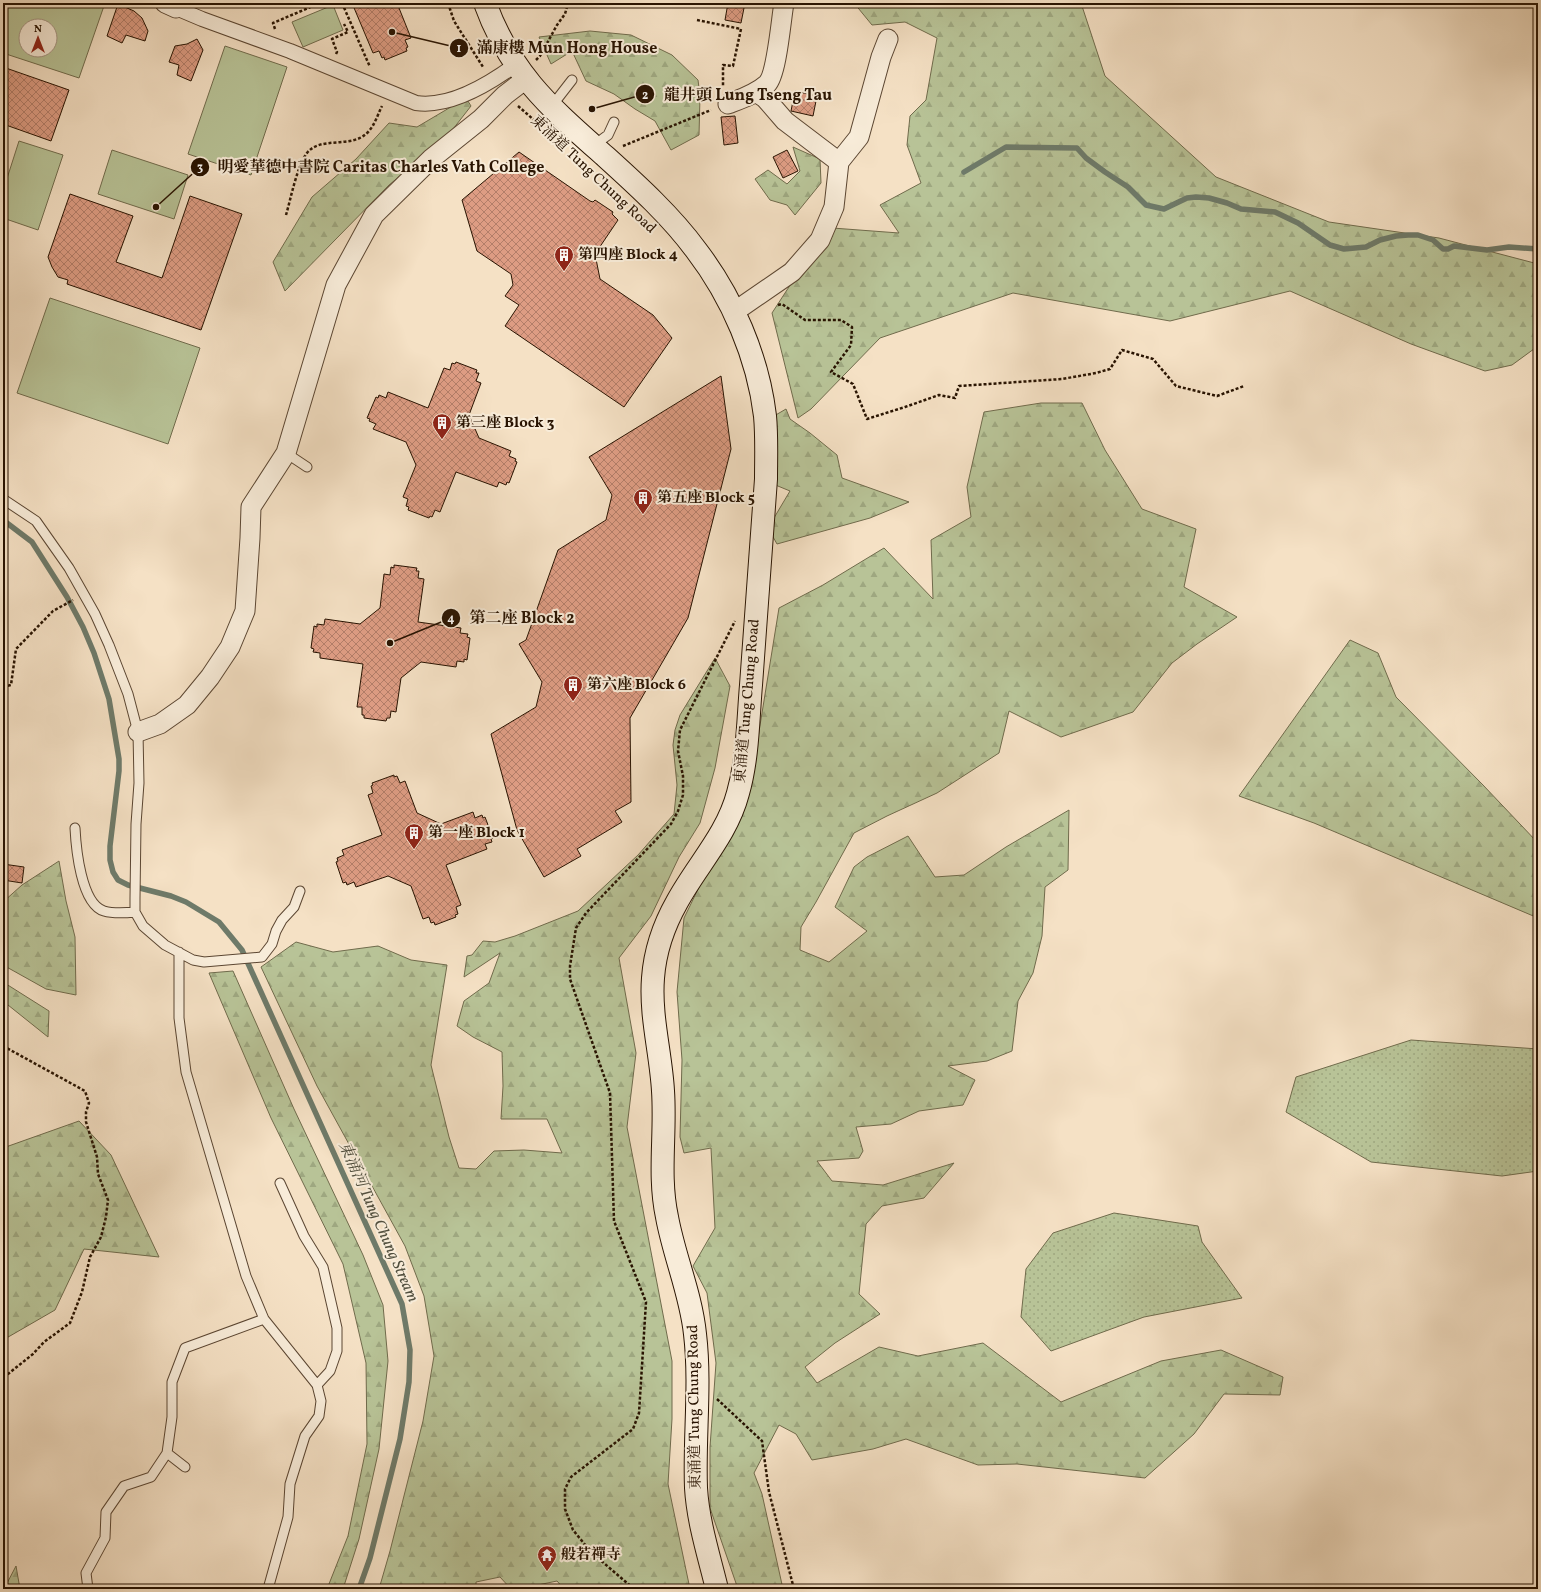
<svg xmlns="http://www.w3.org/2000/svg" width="1541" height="1592" font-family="Vollkorn,'Noto Serif TC',serif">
  <defs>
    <pattern id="grass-dots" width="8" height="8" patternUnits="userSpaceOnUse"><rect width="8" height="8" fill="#b8c397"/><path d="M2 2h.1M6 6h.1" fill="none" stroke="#9ea780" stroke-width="1.8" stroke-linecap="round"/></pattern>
    <pattern id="forest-firs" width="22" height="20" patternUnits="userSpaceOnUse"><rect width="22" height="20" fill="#b8c397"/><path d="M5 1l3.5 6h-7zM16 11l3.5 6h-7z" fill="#9ea780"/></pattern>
    <pattern id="building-cross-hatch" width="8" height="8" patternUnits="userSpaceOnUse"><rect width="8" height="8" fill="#dd9c83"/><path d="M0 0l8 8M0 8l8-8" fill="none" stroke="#b37e69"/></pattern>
  </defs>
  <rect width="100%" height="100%" fill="#f5e1c5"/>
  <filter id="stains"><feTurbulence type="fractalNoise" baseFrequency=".005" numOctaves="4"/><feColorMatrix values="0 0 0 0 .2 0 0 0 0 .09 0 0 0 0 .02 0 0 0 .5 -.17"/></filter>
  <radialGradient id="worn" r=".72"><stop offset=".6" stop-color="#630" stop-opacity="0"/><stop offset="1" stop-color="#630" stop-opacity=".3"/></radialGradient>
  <path fill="url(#grass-dots)" stroke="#706b4c" d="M 1411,1040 L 1538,1049 L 1538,1171 L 1502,1176 L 1371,1162 L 1286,1112 L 1296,1077 Z
    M 1114,1213 L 1198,1226 L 1202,1242 L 1242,1298 L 1144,1317 L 1051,1351 L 1021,1317 L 1026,1269 L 1053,1233 Z"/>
  <path fill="url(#forest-firs)" stroke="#706b4c" d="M 854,3 L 1081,3 L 1105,76 L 1216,177 L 1329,222 L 1439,238 L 1538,264 L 1538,346 L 1512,365 L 1485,371 L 1411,344 L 1290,291 L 1170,321 L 1013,293 L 880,338 L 811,409 L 798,418 L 772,313 L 798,273 L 819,227 L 899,233 L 880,205 L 921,183 L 907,145 L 910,116 L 926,100 L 937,38 L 905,22 L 872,25 Z
    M 590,31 L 631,35 L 672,55 L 698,80 L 700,96 L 699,135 L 671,150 L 655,121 L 635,109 L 614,94 L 586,81 L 572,51 L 551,64 L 539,37 Z
    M 466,98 L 471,106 L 446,138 L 389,185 L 285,291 L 273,262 L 312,197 L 356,159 L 389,123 L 417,127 Z
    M 793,147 L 820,159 L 821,183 L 795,215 L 787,205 L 770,200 L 755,179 L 768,170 L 787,184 L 800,171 Z
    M 1041,403 L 1082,403 L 1105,450 L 1142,509 L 1196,529 L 1184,587 L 1237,617 L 1197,644 L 1172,663 L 1133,712 L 1061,737 L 1009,711 L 999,753 L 937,793 L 887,816 L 854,833 L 816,902 L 801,927 L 800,950 L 829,962 L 867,931 L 835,907 L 854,867 L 867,857 L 908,836 L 935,877 L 964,875 L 1006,847 L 1069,810 L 1068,870 L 1045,887 L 1042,936 L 1033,973 L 1018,1001 L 1012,1051 L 987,1061 L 948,1066 L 975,1080 L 963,1105 L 919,1111 L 891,1124 L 856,1127 L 863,1151 L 859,1158 L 817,1161 L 832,1181 L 883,1185 L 954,1163 L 924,1198 L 882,1206 L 866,1224 L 859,1294 L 880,1314 L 835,1343 L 805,1367 L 817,1383 L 879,1347 L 918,1356 L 983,1343 L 1061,1402 L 1161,1361 L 1221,1350 L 1283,1377 L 1280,1395 L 1224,1394 L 1194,1434 L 1145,1478 L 1017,1464 L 978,1465 L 906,1439 L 873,1449 L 812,1460 L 796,1434 L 779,1425 L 754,1473 L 762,1494 L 783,1589 L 738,1589 L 710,1508 L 710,1447 L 716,1363 L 707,1293 L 693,1266 L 715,1228 L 711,1148 L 684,1153 L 680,1137 L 682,1060 L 677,992 L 684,918 L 751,781 L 779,608 L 823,585 L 884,548 L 933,599 L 931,540 L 971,517 L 967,487 L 984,412 Z
    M 786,409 L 790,419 L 810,433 L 837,455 L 842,478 L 909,502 L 870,518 L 777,544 L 768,528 L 790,491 L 773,484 L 774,416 Z
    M 1350,640 L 1378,653 L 1396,697 L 1483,785 L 1538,843 L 1538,918 L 1314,823 L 1239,796 Z
    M 715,658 L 730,686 L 715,768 L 700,823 L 679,857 L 651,916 L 619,958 L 636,1053 L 627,1127 L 672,1361 L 672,1419 L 668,1484 L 690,1589 L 564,1589 L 557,1581 L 533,1586 L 534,1589 L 511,1589 L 500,1577 L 476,1582 L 476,1589 L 379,1589 L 390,1551 L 423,1421 L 434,1356 L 424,1296 L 405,1246 L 317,1086 L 261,967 L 296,942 L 333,952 L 378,946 L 411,960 L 447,965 L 431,1065 L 449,1137 L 459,1168 L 476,1169 L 494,1151 L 524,1150 L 562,1153 L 547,1119 L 501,1119 L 503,1086 L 502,1052 L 473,1037 L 457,1026 L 464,1001 L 489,983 L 500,953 L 464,977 L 467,956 L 472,955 L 483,941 L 495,942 L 515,936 L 578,911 L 638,855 L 674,814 L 677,785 L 673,745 L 675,730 L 680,715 Z
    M 59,861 L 66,901 L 75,937 L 76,995 L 46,989 L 3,965 L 3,902 L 22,885 Z
    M 233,971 L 294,1109 L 363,1255 L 383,1305 L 388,1361 L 379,1449 L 359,1539 L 343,1589 L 327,1589 L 348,1536 L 367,1444 L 366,1363 L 343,1264 L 271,1118 L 209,973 Z
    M 3,982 L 49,1011 L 48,1037 L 3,1001 Z
    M 79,1121 L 111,1155 L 159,1257 L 84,1249 L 55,1310 L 3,1340 L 3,1148 Z
    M 16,1566 L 20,1589 L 4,1589 Z"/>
  <path fill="#b8c397" stroke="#706b4c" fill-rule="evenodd" d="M 3,3 L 105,3 L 79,78 L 3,53 ZM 26,26 L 50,26 L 50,50 L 26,50 Z
    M 333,5 L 343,30 L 303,47 L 292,22 Z
    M 225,46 L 287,67 L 251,175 L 188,154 Z
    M 19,141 L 63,155 L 38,230 L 3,218 L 3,191 Z
    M 112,150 L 188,175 L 174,219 L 98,194 Z
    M 50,298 L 200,348 L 168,444 L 17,393 Z"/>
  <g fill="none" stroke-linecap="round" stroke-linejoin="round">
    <path stroke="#6e7a69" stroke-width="5.5" d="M 964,172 L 1006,147 L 1077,148 L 1086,158 L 1105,172 L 1128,187 L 1146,205 L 1164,209 L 1187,198 L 1196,197 L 1209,198 L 1227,203 L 1241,209 L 1275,212 L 1298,223 L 1330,245 L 1344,249 L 1366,247 L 1380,240 L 1396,236 L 1408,235 L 1418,235 L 1433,240 L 1443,249 L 1448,249 L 1454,246 L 1487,250 L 1509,247 L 1538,249
      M 3,520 L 32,542 L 67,597 L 83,627 L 94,653 L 109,699 L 119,759 L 119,771 L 110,846 L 110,860 L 113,872 L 118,880 L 128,885 L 171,896 L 186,902 L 219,922 L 242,950 L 402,1304 L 410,1350 L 409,1382 L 400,1439 L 370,1558 L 359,1589"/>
  </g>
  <path fill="url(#building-cross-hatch)" stroke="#281301" d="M 352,3 L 397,3 L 411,38 L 405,40 L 408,47 L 406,48 L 407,51 L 385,60 L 384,57 L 382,58 L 379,51 L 373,53 Z
    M 728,3 L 745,3 L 741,23 L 725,20 Z
    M 118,4 L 134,11 L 142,18 L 148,31 L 145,41 L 126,35 L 122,43 L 107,36 Z
    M 197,39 L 203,50 L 191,81 L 177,75 L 179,65 L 169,62 L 175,46 L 187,44 Z
    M 3,67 L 69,90 L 51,141 L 3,124 Z
    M 795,91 L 817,96 L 813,116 L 791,111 Z
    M 735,116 L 738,143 L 724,145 L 721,117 Z
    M 787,150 L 798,171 L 783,178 L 773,157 Z
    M 519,152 L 590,201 L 593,202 L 595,200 L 613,212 L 612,214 L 618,220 L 595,254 L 600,279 L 653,315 L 672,338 L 624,407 L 505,326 L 519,305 L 505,296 L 513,285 L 511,274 L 477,251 L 462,200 Z
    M 70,194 L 133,216 L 116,262 L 162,278 L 190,196 L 242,214 L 201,330 L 67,284 L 68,280 L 58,277 L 52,267 L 48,257 Z
    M 456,362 L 477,370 L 476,373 L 479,373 L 476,381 L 481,383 L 469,415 L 479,438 L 511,451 L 509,456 L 516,459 L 515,461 L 517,462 L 509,483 L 507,482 L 506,485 L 499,482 L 497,487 L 456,472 L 440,512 L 435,510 L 432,517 L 430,516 L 429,518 L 408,510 L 409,507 L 406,506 L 408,499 L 403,497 L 416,465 L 406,442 L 373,429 L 376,424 L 369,421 L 370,419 L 367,418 L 376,397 L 378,398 L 379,395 L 386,398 L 388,392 L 428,408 L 444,368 L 450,370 L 452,363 L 455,364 Z
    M 721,376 L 731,449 L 688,618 L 630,718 L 631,802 L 615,811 L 622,822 L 577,849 L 581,856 L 544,877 L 517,830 L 491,734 L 536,707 L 542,682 L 519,644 L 526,640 L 558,550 L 606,520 L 612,495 L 589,457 Z
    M 394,565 L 417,568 L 416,571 L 419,571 L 418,578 L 424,579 L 418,622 L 461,628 L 460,633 L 468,634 L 467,637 L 470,638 L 467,660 L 464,659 L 464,662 L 457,661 L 456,667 L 421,662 L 401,678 L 396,712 L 391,711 L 390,718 L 387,718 L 386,721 L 364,718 L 364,715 L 362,715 L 362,707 L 357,707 L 363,664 L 320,658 L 320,653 L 313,652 L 314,649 L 311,648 L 314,626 L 317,627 L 317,624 L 324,625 L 325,619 L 360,624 L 380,608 L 384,574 L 390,575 L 391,567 L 394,568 Z
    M 394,775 L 394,777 L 397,776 L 400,783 L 405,781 L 417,813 L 441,824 L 473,812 L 475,818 L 482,815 L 483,818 L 485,817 L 493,838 L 491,839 L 492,842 L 485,844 L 487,849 L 446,865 L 461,905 L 456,907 L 458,914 L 455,915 L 456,917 L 435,925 L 434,922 L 431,923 L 429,917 L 423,919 L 411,886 L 388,876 L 356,887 L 354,882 L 347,885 L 346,882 L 343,883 L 336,862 L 338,861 L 337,858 L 344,855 L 342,850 L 382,835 L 368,795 L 373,793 L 371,786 L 373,785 L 372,783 Z
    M 3,864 L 24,867 L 22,883 L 3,880 Z"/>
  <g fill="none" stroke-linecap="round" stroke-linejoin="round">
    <defs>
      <path id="service" d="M 551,107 L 572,80
        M 593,146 L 608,135 L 614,122
        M 286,453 L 307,467
        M 3,499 L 36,521 L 69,568 L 95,614 L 109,645 L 128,694 L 138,732 L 139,783 L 136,824 L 135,898 L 135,912 L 143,926 L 165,945 L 193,960 L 204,962 L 262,957 L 272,944 L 276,931 L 282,920 L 294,907 L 300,891
        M 75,828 C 76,848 81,904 104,911 C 114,914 125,913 135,912
        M 179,952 L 179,1018 L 186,1072 L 246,1276 L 264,1319 L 317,1385 L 321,1401 L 319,1416 L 305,1436 L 290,1484 L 288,1517 L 268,1589
        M 280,1183 L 304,1236 L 323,1267 L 337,1328 L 337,1351 L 330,1371 L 317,1385
        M 167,1453 L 185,1467
        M 88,1589 L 86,1573 L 105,1538 L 106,1512 L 124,1486 L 151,1477 L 167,1453 L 172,1417 L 172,1382 L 185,1348 L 264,1319"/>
      <path id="pedestrian" d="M 176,8 L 202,19 L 290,51 L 416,103 C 450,108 489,84 515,65"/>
      <path id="minor" d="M 165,3 L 176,8
        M 728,104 C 741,99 756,94 767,84 C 777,74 781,19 784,3
        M 839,162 L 859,137 L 881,57 L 888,39
        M 734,312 L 792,272 L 820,240 L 834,207 L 839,162 L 785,121 L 765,98 L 756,92
        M 138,732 L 160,724 L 187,705 L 210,677 L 230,647 L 245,611 L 250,538 L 251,507 L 286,453 L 336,285 L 374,215 L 431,159 L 481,119 L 505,95 L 526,79"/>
      <path id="secondary" d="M 485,3 C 511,75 551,108 606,157 C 638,186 671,216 696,250 C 732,297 758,357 765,416 C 767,437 766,458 766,479 C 761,548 756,616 751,685 C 748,720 748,758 738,793 C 727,835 697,865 677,902 C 664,925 655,951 653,978 C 650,1016 661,1054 663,1091 C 666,1134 658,1175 667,1217 C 674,1256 691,1294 695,1334 C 701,1385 694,1437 696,1488 C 698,1522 709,1556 717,1589"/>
    </defs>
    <use href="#service" stroke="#5b4632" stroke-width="11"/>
    <use href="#pedestrian" stroke="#5b4632" stroke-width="16"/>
    <use href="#minor" stroke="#5b4632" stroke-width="21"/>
    <use href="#secondary" stroke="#281301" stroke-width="24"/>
    <path stroke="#281301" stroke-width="2.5" stroke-dasharray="3 2" stroke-linecap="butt" d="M 342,3 L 370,67
      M 448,3 L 454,21 L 483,67
      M 697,20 L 741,29 L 733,66 L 723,65 L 723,86
      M 275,29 L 273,23 L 320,3
      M 336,54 L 337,52 L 332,39 L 348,32 L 344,24
      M 536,60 L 540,56 L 557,25 L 565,14 L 568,3
      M 518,106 L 534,120
      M 623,146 L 711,110
      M 286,215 C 291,198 297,166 307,153 C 321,135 353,150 369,131 C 375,124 378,114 382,106
      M 778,305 L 782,304 L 805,320 L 841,320 L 852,327 L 851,345 L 831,372 L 853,384 L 867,419 L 905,407 L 939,395 L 955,398 L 959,386 L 1062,379 L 1096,373 L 1110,369 L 1122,350 L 1153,359 L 1176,386 L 1217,396 L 1244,386
      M 3,687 L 11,685 L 16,649 L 53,611 L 73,600
      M 3,1046 L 85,1091 L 89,1103 L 86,1112 L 86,1122 L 97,1157 L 98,1174 L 108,1200 L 106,1217 L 101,1237 L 90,1257 L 82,1292 L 70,1323 L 44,1342 L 33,1354 L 3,1378
      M 717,1399 L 762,1441 L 769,1492 L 794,1589
      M 634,1589 L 591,1552 L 573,1530 L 565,1509 L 565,1489 L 571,1477 L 633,1429 L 639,1413 L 646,1302 L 614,1221 L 610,1093 L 570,979 L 570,966 L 576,928 L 586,913 L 671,824 L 678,811 L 683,795 L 683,776 L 678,751 L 680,730 L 735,621"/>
    <use href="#service" stroke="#f8ecd9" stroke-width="9"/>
    <use href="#pedestrian" stroke="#f8ecd9" stroke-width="14"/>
    <use href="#minor" stroke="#f8ecd9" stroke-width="19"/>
    <use href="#secondary" stroke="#f8ecd9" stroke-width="22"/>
  </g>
  <defs>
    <symbol id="building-pin" viewBox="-11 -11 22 30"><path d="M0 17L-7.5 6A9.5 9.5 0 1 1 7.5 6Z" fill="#8f2418" stroke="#f8ecd9"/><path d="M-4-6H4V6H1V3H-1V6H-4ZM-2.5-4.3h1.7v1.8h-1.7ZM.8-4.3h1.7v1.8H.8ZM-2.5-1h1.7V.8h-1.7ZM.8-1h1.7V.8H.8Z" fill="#fff"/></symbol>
    <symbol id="temple-pin" viewBox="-11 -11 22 30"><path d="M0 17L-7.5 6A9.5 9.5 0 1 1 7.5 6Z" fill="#8f2418" stroke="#f8ecd9"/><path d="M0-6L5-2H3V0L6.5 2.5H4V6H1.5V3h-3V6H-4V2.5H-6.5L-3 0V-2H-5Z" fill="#fff"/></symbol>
  </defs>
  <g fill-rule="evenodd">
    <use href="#building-pin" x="553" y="244" width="22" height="30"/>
    <use href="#building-pin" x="431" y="412" width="22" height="30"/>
    <use href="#building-pin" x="632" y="487" width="22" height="30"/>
    <use href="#building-pin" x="562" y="674" width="22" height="30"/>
    <use href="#building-pin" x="403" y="822" width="22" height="30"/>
    <use href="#temple-pin" x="536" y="1544" width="22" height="30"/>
  </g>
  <g text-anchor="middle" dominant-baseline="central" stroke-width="4" stroke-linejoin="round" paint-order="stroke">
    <g font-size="15" fill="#281301" stroke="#f8ecd9">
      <text transform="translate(593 175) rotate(43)">東涌道 Tung Chung Road</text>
      <text transform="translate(748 701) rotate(-85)">東涌道 Tung Chung Road</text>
      <text transform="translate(695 1407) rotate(-91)">東涌道 Tung Chung Road</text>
    </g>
    <g font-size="15" font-weight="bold" fill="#281301" stroke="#f8ecd9" text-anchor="start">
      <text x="578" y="255">第四座 Block 4</text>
      <text x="456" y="423">第三座 Block 3</text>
      <text x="657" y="498">第五座 Block 5</text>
      <text x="587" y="685">第六座 Block 6</text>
      <text x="428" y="833">第一座 Block 1</text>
      <text x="561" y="1555">般若禪寺</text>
    </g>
    <g font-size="16" font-style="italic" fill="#514f3e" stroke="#f8ecd9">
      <text transform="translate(378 1222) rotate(66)">東涌河 Tung Chung Stream</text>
    </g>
  </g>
  <path fill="none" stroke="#281301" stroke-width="1.5" d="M392 32L459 48M592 109L645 94M156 207L200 167M390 643L451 618"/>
  <g fill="#281301" stroke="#f8ecd9" stroke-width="1.5">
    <circle cx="392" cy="32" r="4"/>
    <circle cx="592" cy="109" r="4"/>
    <circle cx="156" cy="207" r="4"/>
    <circle cx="390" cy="643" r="4"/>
    <circle cx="459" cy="48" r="10"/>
    <circle cx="645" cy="94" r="10"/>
    <circle cx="200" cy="167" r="10"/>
    <circle cx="451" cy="618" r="10"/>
  </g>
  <g font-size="12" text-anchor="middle" font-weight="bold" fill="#fff">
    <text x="459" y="52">1</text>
    <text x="645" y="99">2</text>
    <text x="200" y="171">3</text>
    <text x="451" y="622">4</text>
  </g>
  <g font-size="16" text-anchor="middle" font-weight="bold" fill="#281301" stroke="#f8ecd9" stroke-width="4" stroke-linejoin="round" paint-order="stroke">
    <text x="567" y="53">滿康樓 Mun Hong House</text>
    <text x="748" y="100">龍井頭 Lung Tseng Tau</text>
    <text x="381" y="172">明愛華德中書院 Caritas Charles Vath College</text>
    <text x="522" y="623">第二座 Block 2</text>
  </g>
  <rect width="1541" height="1592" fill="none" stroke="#f5e1c5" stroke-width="16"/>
  <rect x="4" y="4" width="1533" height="1584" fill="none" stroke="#281301" stroke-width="2"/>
  <rect x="8" y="8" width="1525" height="1576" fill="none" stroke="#281301"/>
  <g transform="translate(38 38)"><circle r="19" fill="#f8ecd9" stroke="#a59583"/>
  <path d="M0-3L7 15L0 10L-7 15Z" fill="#8f2418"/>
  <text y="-6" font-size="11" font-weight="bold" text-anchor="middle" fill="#281301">N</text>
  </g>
  <rect width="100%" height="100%" filter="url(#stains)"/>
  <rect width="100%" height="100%" fill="url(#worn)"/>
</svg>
